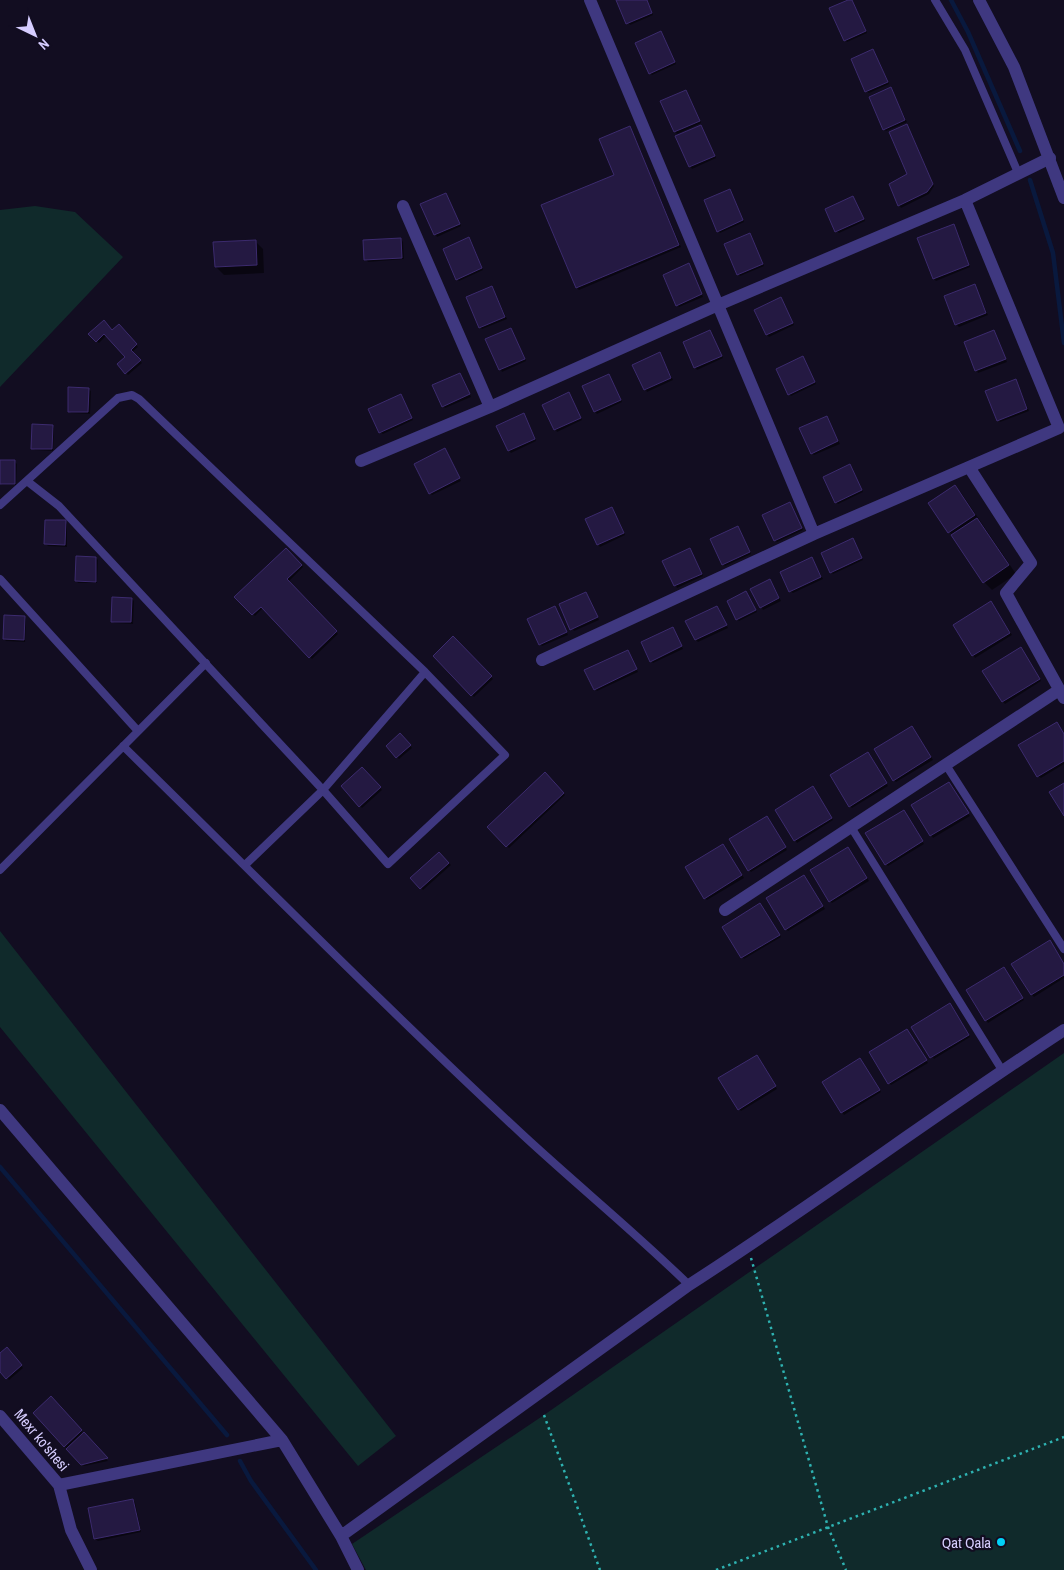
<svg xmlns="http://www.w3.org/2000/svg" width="1064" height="1570" font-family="'Archivo Narrow',sans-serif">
  <rect width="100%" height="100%" fill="#120d21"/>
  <path fill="#102a2b" d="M 35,206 L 75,212 L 123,257 L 0,387 L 0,210 Z
    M 0,931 L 396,1436 L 358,1466 L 0,1027 Z
    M 1064,1053 L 1064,1570 L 366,1570 L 352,1544 L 544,1415 Z"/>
  <path fill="#0007" d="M 617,0 L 647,0 L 653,15 L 630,25 Z
    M 851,0 L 853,2 L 867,33 L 847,42 L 845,40 Z
    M 661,33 L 676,64 L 652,75 L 650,73 Z
    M 873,50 L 889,84 L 869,93 L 866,91 Z
    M 891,89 L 907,122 L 886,131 L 884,129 Z
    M 686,91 L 701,123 L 677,134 L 675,131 Z
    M 701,126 L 716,158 L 692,169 L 690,166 Z
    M 630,128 L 681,247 L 579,290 L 577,288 L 616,176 Z
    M 909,128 L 934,186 L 929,194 L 901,208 L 899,205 L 909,174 Z
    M 731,193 L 744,222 L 720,233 L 718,231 Z
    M 446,194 L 461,226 L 437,237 L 435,234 Z
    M 853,197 L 865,221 L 839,233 L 837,231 Z
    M 955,228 L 970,267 L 936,281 L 934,279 Z
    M 749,234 L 764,266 L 740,276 L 738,274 Z
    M 401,239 L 403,242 L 404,259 L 368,262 L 366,259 Z
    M 255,241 L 263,249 L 264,273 L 224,275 L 216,267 Z
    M 471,241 L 483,270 L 459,281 L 457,279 Z
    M 690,267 L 703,297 L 679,307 L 677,305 Z
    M 974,285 L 988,315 L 959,327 L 956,324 Z
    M 492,287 L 507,319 L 482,329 L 480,327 Z
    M 781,299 L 794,325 L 769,337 L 767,335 Z
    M 119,326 L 138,347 L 132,352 L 142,363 L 128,375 L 119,365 L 127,358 L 107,335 L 99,343 L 90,334 L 113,332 Z
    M 511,329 L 526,361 L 502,372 L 487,340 Z
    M 710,331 L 723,358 L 697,370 L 695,367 Z
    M 994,332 L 1007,362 L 978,373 L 965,343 Z
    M 661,356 L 673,380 L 647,392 L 634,365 Z
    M 803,358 L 816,384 L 791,396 L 789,394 Z
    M 460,374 L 471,397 L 445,408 L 443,406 Z
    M 609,375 L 622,402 L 597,414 L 595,412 Z
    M 1016,381 L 1029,411 L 1000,422 L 998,420 Z
    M 88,389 L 91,391 L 90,414 L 71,413 L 69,411 Z
    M 569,394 L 582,420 L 557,432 L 543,405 Z
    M 401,395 L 413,420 L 383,434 L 380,432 Z
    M 525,417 L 536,441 L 511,453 L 509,451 Z
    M 826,417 L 840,444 L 814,455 L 812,453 Z
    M 52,426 L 54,428 L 53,451 L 35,450 L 32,448 Z
    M 446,452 L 461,481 L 432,495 L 430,493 Z
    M 15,462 L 17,464 L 16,485 L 2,485 L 0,483 Z
    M 850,466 L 863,492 L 838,504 L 836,502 Z
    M 955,486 L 962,494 L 1016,574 L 992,590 L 984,582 L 930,503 Z
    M 792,506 L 803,530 L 777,542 L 775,540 Z
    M 612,508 L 625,535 L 600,547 L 598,544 Z
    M 65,522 L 67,524 L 67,547 L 48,546 L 46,544 Z
    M 740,530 L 751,554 L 725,566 L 723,564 Z
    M 853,540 L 863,560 L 833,574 L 831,572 Z
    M 286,549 L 303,567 L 288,582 L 338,634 L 312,659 L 263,608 L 255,616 L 236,597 Z
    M 692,552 L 703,576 L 677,588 L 664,561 Z
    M 96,558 L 98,560 L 97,583 L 78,583 L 76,580 Z
    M 812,559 L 823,579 L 793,593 L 790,591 Z
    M 772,583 L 781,601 L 763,610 L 752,589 Z
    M 746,592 L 757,612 L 739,621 L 737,619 Z
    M 586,593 L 599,620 L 574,631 L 560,605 Z
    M 132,599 L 134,601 L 133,624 L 114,623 L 112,621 Z
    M 993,605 L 1012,635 L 975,658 L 955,625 Z
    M 717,607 L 728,628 L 698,642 L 696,640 Z
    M 557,610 L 568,635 L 542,646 L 540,644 Z
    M 24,617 L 26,619 L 25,642 L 6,641 L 4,639 Z
    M 673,628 L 683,649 L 653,663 L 651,661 Z
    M 453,638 L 493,679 L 474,697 L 434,656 Z
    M 1022,651 L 1041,681 L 1005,704 L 1003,702 Z
    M 629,653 L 638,672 L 597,691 L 595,689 Z
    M 912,727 L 933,760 L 896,782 L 894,780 Z
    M 1064,734 L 1064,764 L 1041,778 L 1038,776 Z
    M 400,735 L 412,748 L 399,759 L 387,746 Z
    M 870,755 L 888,786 L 852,808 L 850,806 Z
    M 362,769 L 382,790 L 362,808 L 343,787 Z
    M 545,774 L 565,795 L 509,848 L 489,827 Z
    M 949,783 L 970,816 L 933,838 L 913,805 Z
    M 815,790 L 833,820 L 797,843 L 777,810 Z
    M 906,814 L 924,844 L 888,866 L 886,864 Z
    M 769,819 L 787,850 L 751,872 L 749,870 Z
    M 723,845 L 744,878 L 707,900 L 705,898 Z
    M 850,850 L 869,881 L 832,903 L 830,901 Z
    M 439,853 L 451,865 L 423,890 L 412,878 Z
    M 806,878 L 825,909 L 788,931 L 786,929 Z
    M 762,907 L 781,937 L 744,959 L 724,927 Z
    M 1064,964 L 1064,978 L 1034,997 L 1032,995 Z
    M 1006,970 L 1024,1000 L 988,1023 L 967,990 Z
    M 952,1007 L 970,1037 L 934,1059 L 913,1027 Z
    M 907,1030 L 928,1063 L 891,1085 L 889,1083 Z
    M 759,1059 L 777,1089 L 741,1111 L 739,1109 Z
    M 862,1062 L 881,1092 L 844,1115 L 824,1082 Z
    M 7,1349 L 23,1368 L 9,1380 L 0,1370 L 0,1354 Z
    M 51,1398 L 108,1461 L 84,1466 L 67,1449 L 35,1413 Z
    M 133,1500 L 135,1502 L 141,1532 L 98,1541 L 95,1539 L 89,1509 Z"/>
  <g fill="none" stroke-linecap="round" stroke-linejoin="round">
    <path stroke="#09193e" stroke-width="4.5" d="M 951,0 L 968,32 L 1020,151
      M 1030,180 L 1053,253 L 1064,343
      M 0,1167 L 227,1435
      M 240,1461 L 251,1481 L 316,1570"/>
  </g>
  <path fill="#241942" stroke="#3c2b6e" d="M 616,0 L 647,0 L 652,13 L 626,24 Z
    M 848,0 L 852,0 L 866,31 L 844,41 L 829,8 Z
    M 661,31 L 675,62 L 649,74 L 635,43 Z
    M 873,49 L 888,82 L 865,92 L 851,59 Z
    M 891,87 L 905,120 L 883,130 L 869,97 Z
    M 686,90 L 700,121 L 674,132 L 660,101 Z
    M 907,124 L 933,184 L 927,192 L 898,206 L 889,184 L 907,174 L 889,132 Z
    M 701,125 L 715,156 L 689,167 L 675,136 Z
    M 630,126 L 679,245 L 576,288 L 541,205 L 614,175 L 599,139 Z
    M 730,189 L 743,220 L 717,232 L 704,200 Z
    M 446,193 L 460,224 L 434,235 L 420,204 Z
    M 853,196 L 864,219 L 835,232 L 825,209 Z
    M 954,224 L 969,265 L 933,279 L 917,238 Z
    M 750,233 L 763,264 L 737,275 L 724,244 Z
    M 469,237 L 482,268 L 456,280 L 443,249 Z
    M 401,238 L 402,258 L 364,260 L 363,240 Z
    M 256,240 L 257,265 L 215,267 L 213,242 Z
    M 689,263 L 702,294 L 676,306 L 663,275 Z
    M 975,284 L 986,313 L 955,325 L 944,296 Z
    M 492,286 L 505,317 L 479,328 L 466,297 Z
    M 781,297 L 793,323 L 766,335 L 754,310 Z
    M 104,320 L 112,330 L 119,324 L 137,344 L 131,350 L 141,360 L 125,374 L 117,364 L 125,357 L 104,334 L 96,342 L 88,334 Z
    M 511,328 L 525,359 L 499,370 L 485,339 Z
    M 710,330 L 722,356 L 694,368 L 683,342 Z
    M 994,330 L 1006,359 L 975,371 L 964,342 Z
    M 660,352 L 671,378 L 644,390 L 632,365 Z
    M 803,356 L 815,382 L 788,395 L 776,369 Z
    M 460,373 L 470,394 L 442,407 L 432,385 Z
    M 609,374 L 621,400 L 594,412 L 582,386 Z
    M 1016,379 L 1027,409 L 997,421 L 985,391 Z
    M 68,387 L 89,388 L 88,412 L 68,412 Z
    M 569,392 L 581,418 L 554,430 L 542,405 Z
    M 401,394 L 412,418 L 379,433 L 368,409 Z
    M 524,413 L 535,439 L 508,451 L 496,426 Z
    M 827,416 L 838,441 L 811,454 L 799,428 Z
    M 32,424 L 53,425 L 52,449 L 31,449 Z
    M 445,448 L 460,478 L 429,494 L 414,464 Z
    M 0,460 L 15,460 L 15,484 L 0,484 Z
    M 850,464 L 862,490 L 835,503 L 823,477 Z
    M 955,485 L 975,515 L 948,533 L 928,503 Z
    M 790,502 L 802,528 L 774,541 L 762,515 Z
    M 612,507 L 624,533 L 597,545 L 585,519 Z
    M 977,518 L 1009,565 L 983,583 L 951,535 Z
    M 45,520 L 66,520 L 65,545 L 44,544 Z
    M 738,526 L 750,552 L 722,565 L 710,539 Z
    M 853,538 L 862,558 L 830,573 L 821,553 Z
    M 286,548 L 302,565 L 287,579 L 337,631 L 309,658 L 261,607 L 252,615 L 234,597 Z
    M 690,548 L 702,574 L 674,586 L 662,561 Z
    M 76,556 L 96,557 L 96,582 L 75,581 Z
    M 812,557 L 821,577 L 789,592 L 780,572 Z
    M 770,579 L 779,598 L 760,608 L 750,589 Z
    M 746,591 L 756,610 L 736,620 L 727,601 Z
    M 586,592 L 598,617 L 570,630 L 559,604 Z
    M 112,597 L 132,598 L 131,622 L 111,622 Z
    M 991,601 L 1010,633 L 972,656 L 953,625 Z
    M 555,606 L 567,632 L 539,645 L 527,619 Z
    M 717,606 L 727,625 L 695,640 L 685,621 Z
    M 4,615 L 25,616 L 24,640 L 3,639 Z
    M 673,627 L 682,646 L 650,662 L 641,642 Z
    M 453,636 L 492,676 L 471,696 L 433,656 Z
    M 1021,647 L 1040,679 L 1002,702 L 982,671 Z
    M 628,650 L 637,669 L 594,690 L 584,670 Z
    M 1057,722 L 1064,734 L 1064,761 L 1037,777 L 1018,745 Z
    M 912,726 L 931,757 L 893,781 L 874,749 Z
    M 400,733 L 411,745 L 396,758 L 386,746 Z
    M 868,752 L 887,783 L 849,807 L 830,775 Z
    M 362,767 L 381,787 L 359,807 L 341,786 Z
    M 545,772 L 564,793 L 506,847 L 487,827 Z
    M 949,782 L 969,813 L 930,836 L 911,805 Z
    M 1064,783 L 1064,816 L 1049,792 Z
    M 813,786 L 832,818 L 794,841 L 775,810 Z
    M 904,810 L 923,841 L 885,865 L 865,833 Z
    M 767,816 L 786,847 L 748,871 L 729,839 Z
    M 723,844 L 742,875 L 704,899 L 685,867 Z
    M 848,847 L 867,878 L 829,902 L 810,870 Z
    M 439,852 L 449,863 L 420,889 L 410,878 Z
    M 804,875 L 823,906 L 785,930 L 766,898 Z
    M 760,903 L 780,935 L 741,958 L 722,927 Z
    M 1050,940 L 1064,964 L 1064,975 L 1031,995 L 1011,964 Z
    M 1004,967 L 1023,998 L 985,1021 L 966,990 Z
    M 950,1003 L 969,1035 L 930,1058 L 911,1027 Z
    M 907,1029 L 927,1060 L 888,1084 L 869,1052 Z
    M 757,1055 L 776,1086 L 738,1110 L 718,1078 Z
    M 860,1058 L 880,1090 L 841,1113 L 822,1082 Z
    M 7,1347 L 22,1365 L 6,1379 L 0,1372 L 0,1353 Z
    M 51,1396 L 82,1430 L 64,1447 L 33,1413 Z
    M 84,1432 L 108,1458 L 81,1465 L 66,1449 Z
    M 133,1499 L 140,1530 L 94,1539 L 88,1508 Z"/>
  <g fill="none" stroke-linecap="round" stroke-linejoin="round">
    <path stroke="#2eb2b1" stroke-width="2.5" stroke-dasharray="2.5 4" stroke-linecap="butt" d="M 751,1258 L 828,1527 L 846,1570
      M 544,1415 L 600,1570
      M 716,1570 L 1064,1437"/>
    <path stroke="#3f3880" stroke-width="8" d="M 935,0 L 965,50 L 1019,175
      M 27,481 L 59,506 L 323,790 L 245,865
      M 0,505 L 118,398 L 132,395 L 139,399 L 425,672
      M 0,579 L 138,731
      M 425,672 L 505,755 L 388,864 L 323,790 Z
      M 123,746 C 256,876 387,1009 523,1135 C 578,1186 636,1233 689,1285
      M 946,765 L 1064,949
      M 851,827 L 1002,1070
      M 0,870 L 206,663"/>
    <path stroke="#3f3880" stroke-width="12" d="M 590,0 L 814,534
      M 403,206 L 490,407
      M 361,461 L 490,407 L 718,305 L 965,200 L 1050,158
      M 969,467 L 1031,563 L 1006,593 L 1064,698
      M 542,660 L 814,534 L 1059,428 L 965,200
      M 725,910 L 1059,690
      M 0,1110 L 282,1440 L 341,1536 L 358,1570
      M 0,1416 L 59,1485 L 71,1530 L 91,1570
      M 59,1485 L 282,1440
      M 341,1536 L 689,1285 C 816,1203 937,1113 1064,1030"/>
    <path stroke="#3f3880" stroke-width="12" d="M 979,0 L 1014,67 L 1064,198"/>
  </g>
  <circle fill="#01d1f7" stroke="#120d21" stroke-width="2" cx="1001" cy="1542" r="5"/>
  <g text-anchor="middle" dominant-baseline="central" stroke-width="4.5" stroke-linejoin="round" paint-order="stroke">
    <g font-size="15" fill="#d6cdff" stroke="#120d21">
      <text transform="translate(42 1440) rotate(50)">Mexr ko'shesi</text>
    </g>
    <g font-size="15" fill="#d6cdff" stroke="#120d21" text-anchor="end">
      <text x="991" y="1542">Qat Qala</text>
    </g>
  </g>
  <g transform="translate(35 35) rotate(137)" stroke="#120d21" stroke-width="4" paint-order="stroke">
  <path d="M0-4L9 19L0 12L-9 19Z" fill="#d6cdff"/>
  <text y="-8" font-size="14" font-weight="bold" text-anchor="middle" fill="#d6cdff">N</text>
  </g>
</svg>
